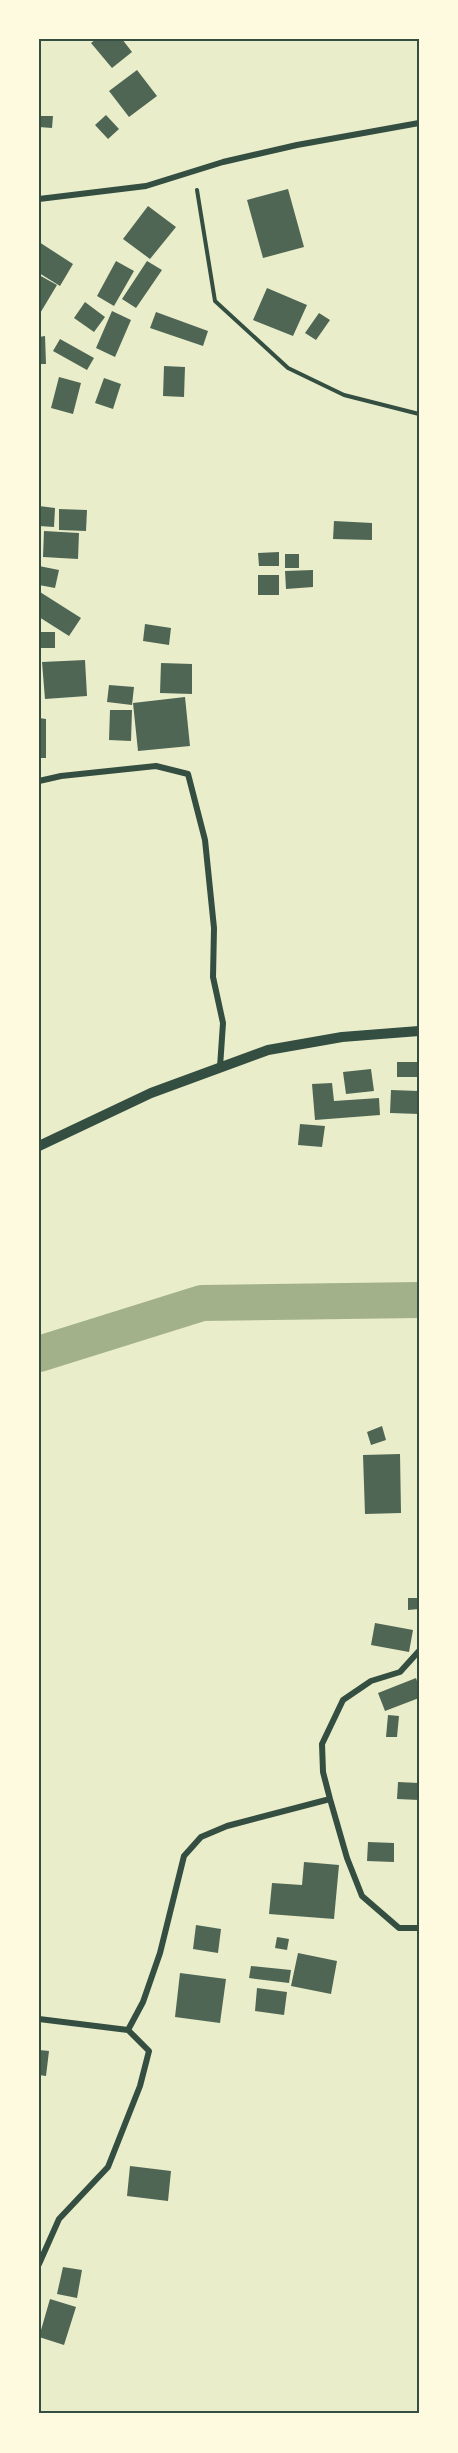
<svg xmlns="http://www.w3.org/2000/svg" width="458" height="2453" font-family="'Sofia Sans Condensed',sans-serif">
  <rect width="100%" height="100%" fill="#e9edc9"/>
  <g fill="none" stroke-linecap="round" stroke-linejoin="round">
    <path stroke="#a3b18a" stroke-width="36" d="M 39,1354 L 202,1303 L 419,1300"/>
  </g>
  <path fill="#4f6655" d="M 96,39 L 122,39 L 132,52 L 112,68 L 91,43 Z
    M 137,70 L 157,96 L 129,117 L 109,91 Z
    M 106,115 L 119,129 L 108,139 L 95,125 Z
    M 39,116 L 53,116 L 52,128 L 39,127 Z
    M 288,189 L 304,247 L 263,258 L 247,200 Z
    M 148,206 L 176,227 L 150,259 L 123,239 Z
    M 39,242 L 73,264 L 60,286 L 39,273 Z
    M 116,261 L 134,271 L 114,306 L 97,296 Z
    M 147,261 L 162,270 L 136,308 L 122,299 Z
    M 39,275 L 57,285 L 39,315 Z
    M 267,288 L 307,305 L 293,336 L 253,320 Z
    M 85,302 L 105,317 L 94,332 L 74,318 Z
    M 112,311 L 131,320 L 115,357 L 96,348 Z
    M 156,312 L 208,331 L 203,346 L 150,328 Z
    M 319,313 L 330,320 L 316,340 L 305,333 Z
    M 45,336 L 46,364 L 39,364 L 39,337 Z
    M 60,339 L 94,358 L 87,370 L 53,351 Z
    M 164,366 L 185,367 L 184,397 L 163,396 Z
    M 59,377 L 81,383 L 73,414 L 51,408 Z
    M 104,378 L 121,384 L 113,409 L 95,403 Z
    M 39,506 L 55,508 L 54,527 L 39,526 Z
    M 59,509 L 87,510 L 86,531 L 59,530 Z
    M 334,521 L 372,523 L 372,540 L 333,539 Z
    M 44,531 L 79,533 L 78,559 L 43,557 Z
    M 279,552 L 279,566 L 259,566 L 258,553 Z
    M 285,554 L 299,554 L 299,568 L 285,568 Z
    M 39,566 L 59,570 L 55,588 L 39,585 Z
    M 313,570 L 313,587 L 286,589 L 285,571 Z
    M 258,575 L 279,575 L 279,595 L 258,595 Z
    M 40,592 L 81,618 L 69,636 L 39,617 Z
    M 145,624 L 171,628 L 169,645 L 143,641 Z
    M 39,632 L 55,632 L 55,648 L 39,648 Z
    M 85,660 L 87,696 L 45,699 L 42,662 Z
    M 161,663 L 192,664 L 192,694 L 160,693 Z
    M 109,685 L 134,687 L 132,705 L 107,702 Z
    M 185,697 L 190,746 L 138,751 L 133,703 Z
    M 110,710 L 132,710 L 131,741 L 109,740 Z
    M 39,718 L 46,719 L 46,758 L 39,758 Z
    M 397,1062 L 419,1062 L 419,1077 L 397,1077 Z
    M 371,1069 L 374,1091 L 346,1094 L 343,1072 Z
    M 332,1083 L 334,1101 L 379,1098 L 380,1115 L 315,1120 L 312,1084 Z
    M 391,1090 L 419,1091 L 419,1114 L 390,1113 Z
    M 300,1124 L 325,1126 L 322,1147 L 298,1145 Z
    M 382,1426 L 386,1440 L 371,1445 L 367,1432 Z
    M 400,1454 L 401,1513 L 365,1514 L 363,1455 Z
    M 408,1598 L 419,1598 L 419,1609 L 408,1610 Z
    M 375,1623 L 413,1630 L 409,1652 L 371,1645 Z
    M 416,1678 L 419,1687 L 419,1698 L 385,1711 L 378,1693 Z
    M 388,1715 L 399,1716 L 397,1737 L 386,1737 Z
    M 398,1782 L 419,1783 L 419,1800 L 397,1799 Z
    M 368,1842 L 394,1843 L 394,1862 L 367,1861 Z
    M 304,1862 L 339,1865 L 334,1919 L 269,1914 L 272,1883 L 302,1885 Z
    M 196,1925 L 221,1929 L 218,1953 L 193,1949 Z
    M 277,1937 L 289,1939 L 287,1950 L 275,1948 Z
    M 298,1953 L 337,1961 L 331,1994 L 291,1986 Z
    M 251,1966 L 291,1970 L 289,1983 L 249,1978 Z
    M 180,1973 L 226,1979 L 220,2023 L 175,2017 Z
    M 257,1988 L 287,1992 L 284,2015 L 255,2011 Z
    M 39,2050 L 49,2051 L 46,2076 L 39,2075 Z
    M 130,2166 L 171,2171 L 168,2201 L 127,2196 Z
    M 63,2267 L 82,2270 L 77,2298 L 57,2294 Z
    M 50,2299 L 76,2307 L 64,2345 L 39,2337 Z"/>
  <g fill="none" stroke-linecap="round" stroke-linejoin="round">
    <path stroke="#344e41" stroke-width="4" d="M 197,190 L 215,301 L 288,368 L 344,395 L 419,414"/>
    <path stroke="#344e41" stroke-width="6" d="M 39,199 L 146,186 L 223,162 L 297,145 L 419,123
      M 39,781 L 61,776 L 156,766 L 188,774 L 205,840 L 214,928 L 213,977 L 223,1023 L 220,1067
      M 419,1651 L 400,1672 L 371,1681 L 343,1700 L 322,1744 L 323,1772 L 330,1799 L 347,1858 L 362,1896 L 399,1928 L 419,1928
      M 39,2019 L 128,2030 L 149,2051 L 140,2086 L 108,2167 L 59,2219 L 39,2264
      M 128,2030 L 143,2002 L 160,1953 L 184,1856 L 201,1837 L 227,1826 L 330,1799"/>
    <path stroke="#344e41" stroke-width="10" d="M 39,1146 L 151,1093 L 268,1050 L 342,1037 L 419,1031"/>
  </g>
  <rect width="458" height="2453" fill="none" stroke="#fefae0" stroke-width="81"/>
  <rect x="40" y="40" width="378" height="2372" fill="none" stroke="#344e41" stroke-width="2"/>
</svg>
